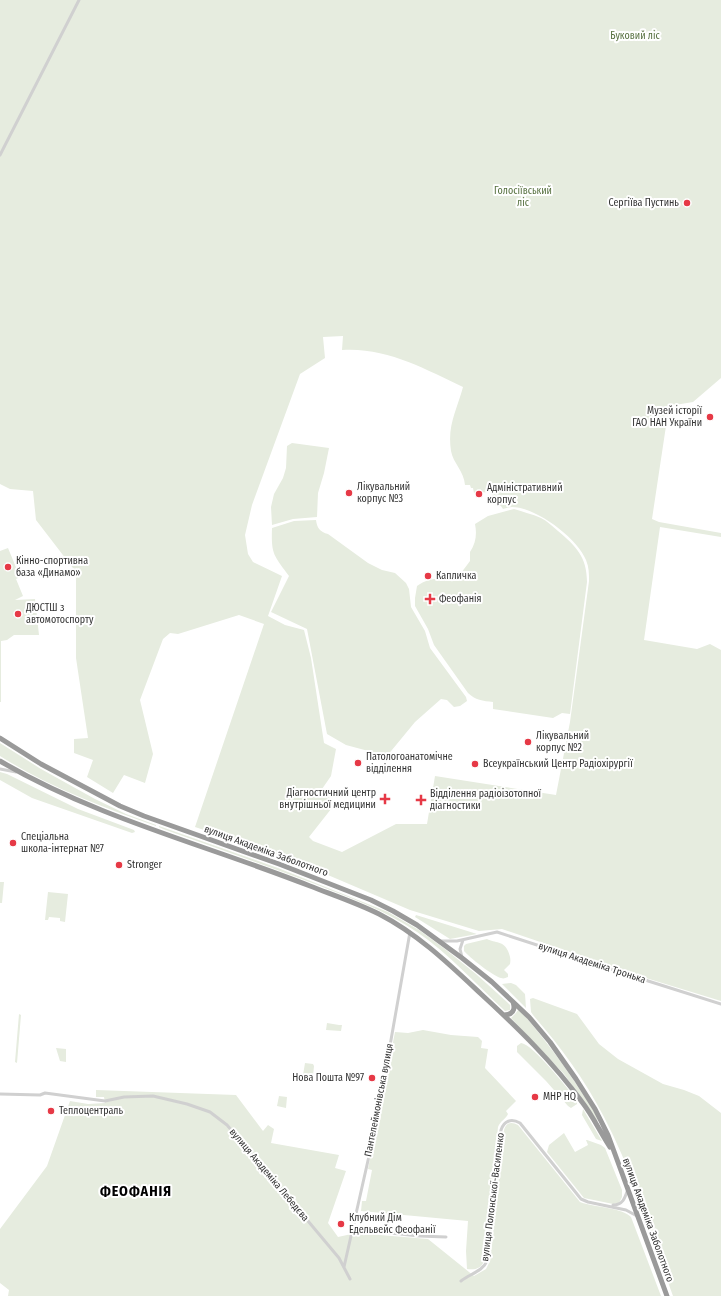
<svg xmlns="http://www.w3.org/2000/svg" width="721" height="1296" font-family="'Fira Sans Condensed',sans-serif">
  <rect width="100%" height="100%" fill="#fff"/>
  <path fill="#e6ecdf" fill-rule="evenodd" d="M 0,0 L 721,0 L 721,378 L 693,402 L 669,406 L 652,519 L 659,522 L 721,533 L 721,537 L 660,527 L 644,640 L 697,649 L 710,644 L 721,650 L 721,1001 L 646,978 L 502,929 L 479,931 L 410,910 L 288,858 L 195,827 L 264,624 L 239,615 L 178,634 L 170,633 L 163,639 L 140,700 L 153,754 L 145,783 L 124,775 L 113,793 L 87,777 L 93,760 L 74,753 L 74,739 L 88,738 L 76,658 L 76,572 L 36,520 L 33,491 L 10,489 L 0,484 ZM 343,336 L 342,350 C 386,347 425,369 463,387 C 457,410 447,425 451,451 C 453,463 464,471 465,485 L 470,485 L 471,488 L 473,488 L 474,493 L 491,492 L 492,496 L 495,496 L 495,504 L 496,506 L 501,506 L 503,509 C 506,508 509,507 512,507 C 536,507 577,538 586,560 C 589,567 589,574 589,581 L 570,722 L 556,795 L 435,776 L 427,824 L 396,824 L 342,852 L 313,841 L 309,837 L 335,804 L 322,789 L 331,776 L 336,749 L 324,743 L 311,658 L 304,630 L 285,625 L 268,616 L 282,576 L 253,562 L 248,554 L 245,535 L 252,505 L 300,374 L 325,358 L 323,337 Z
    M 292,443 L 329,448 L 324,473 L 318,493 L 317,517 L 293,519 L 272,525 L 271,507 L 274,494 L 283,478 L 286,468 L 287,446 Z
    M 514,509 C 523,512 532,514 541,518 C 547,521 552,526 558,531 C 576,546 587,557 587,582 L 570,714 L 562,713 L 553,718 L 493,709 L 493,702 C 483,701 475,700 468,693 L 434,645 L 428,629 L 415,606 L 415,598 L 417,586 C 428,578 439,578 453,579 L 461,573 L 470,561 L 470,552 C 476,543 477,534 475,524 L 488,516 Z
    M 316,520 C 317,528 320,532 328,534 L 368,563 L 382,570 L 395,573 L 406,583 L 409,589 L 411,607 L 425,631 L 430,648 L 466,697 L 467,701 L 460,706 L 454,707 L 447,700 L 441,699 L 415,722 L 387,756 L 346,745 L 327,734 L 307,629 L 271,612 L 289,576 C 274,555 271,555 272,528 L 294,521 Z
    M 8,548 L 20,577 L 16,579 L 23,596 L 15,600 L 35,599 L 39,635 L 14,635 L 7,640 L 1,641 L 1,702 L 0,702 L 0,551 Z
    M 0,743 L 41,769 L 95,799 L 126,814 L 156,825 L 156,826 C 102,807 49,787 0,756 Z
    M 0,772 L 7,774 L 78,809 L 134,830 L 135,832 L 132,833 L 32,798 L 0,780 Z
    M 159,826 L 278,868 L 388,912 L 419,930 L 445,949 L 476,974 L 507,1002 L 510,1005 L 510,1010 L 505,1011 C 476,984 449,954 417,932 C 385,910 350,898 315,884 C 265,865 214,847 163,829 L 159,827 Z
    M 0,882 L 4,882 L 2,903 L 0,903 Z
    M 48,892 L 68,894 L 65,922 L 60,921 L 60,918 L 49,917 L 48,920 L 45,920 Z
    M 416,915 L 477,934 L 450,939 L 415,917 Z
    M 487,939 C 495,943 504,941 508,951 C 510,956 511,959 510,964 L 504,970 L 508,974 L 508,977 C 505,978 504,979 501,978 C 493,976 469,957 464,951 L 464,946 L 466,944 Z
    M 511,983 L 516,985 L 525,994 L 526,1008 L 502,984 Z
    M 533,998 L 577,1014 L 599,1044 L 618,1059 L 663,1084 L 684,1090 L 699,1096 L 721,1113 L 721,1296 L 673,1296 C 651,1236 634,1174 604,1117 C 585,1080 560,1046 533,1015 L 531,1012 L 530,999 Z
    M 519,1009 C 542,1036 563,1063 582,1093 C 588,1101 596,1112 598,1122 L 564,1074 L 511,1018 L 515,1014 Z
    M 19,1014 L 21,1015 L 17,1063 L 15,1062 Z
    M 327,1023 L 339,1025 L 339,1029 L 339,1025 L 342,1025 L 341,1031 L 326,1030 Z
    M 423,1030 L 451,1035 L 478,1037 L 482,1041 L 481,1048 L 488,1049 L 485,1068 L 516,1101 L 506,1111 L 508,1114 C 506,1119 500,1121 498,1127 L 484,1261 C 481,1269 475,1270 467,1269 L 466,1251 L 468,1221 L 361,1211 L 362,1201 L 366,1201 L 372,1170 L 368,1169 L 395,1032 L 408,1033 Z
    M 521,1043 C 533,1044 567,1088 576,1099 L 577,1104 L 571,1108 L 568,1106 L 546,1081 L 517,1052 L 517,1046 Z
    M 56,1048 L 66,1049 L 66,1062 L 60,1061 Z
    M 305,1063 L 313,1064 L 314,1066 L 313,1076 L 303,1075 Z
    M 96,1090 L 236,1095 L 263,1131 L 268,1125 L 274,1129 L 271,1143 L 339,1155 L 335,1168 L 346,1171 L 328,1223 L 338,1237 L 356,1233 L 428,1239 L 474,1276 L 486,1269 L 490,1261 L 504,1130 C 506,1123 511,1121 518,1125 L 580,1202 C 593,1207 623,1208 631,1217 L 661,1296 L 8,1296 L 9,1290 L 0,1283 L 0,1229 L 47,1166 L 70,1101 L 88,1104 L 105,1103 L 104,1097 L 96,1097 Z
    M 279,1096 L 287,1097 L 286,1108 L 277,1106 Z
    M 583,1109 L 602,1141 L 596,1139 L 582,1115 Z
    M 564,1133 L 575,1152 L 588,1145 L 586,1140 L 587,1140 L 601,1145 L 605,1148 L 622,1190 L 622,1197 L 619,1203 L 613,1204 L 584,1198 L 547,1152 L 549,1145 Z"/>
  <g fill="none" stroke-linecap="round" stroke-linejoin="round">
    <path stroke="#d0d0d0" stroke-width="3" d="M 0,155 L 79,0
      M 0,769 L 16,772
      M 439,941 L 457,941 L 497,932 L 645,980 L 721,1004
      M 462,957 L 460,949 L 463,940
      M 0,1094 L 40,1095 L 45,1093 L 105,1101 L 124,1097 L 153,1096 L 187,1104 L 210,1112 L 227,1125 L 272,1178 L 339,1258 L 350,1279
      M 613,1205 C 623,1205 625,1198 628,1189
      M 352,1229 L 419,1236 L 446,1237
      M 344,1267 L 376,1125 L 410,932
      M 461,1281 C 470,1274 483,1271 487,1261 L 501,1130 C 504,1121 511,1118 520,1123 L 581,1199 L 588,1202 L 626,1210 L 637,1216"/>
    <path stroke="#9a9a9a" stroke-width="5" d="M 0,738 L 41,764 L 120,806 L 144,816 L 279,864 L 371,900 L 393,911 L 417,925 L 462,958 L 492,982 L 529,1017 L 550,1042 L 576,1079 L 595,1109 L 608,1135 L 667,1296
      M 0,761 C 97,818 206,845 310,886 C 333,895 357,903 379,914 C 418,934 449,964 481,994 C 517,1027 553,1062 582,1102 C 593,1116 600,1132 610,1147
      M 504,1015 C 512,1015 516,1010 513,1002"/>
  </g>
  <g fill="#e63946" stroke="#fff" stroke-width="1.5">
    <circle cx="687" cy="203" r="4"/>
    <circle cx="710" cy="417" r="4"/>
    <circle cx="349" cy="493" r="4"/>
    <circle cx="479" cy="494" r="4"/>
    <circle cx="8" cy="567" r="4"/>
    <circle cx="428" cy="576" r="4"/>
    <path d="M428 593h4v4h4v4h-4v4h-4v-4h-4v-4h4z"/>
    <circle cx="18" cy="614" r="4"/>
    <circle cx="528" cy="742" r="4"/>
    <circle cx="358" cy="763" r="4"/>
    <circle cx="475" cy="764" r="4"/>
    <path d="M383 793h4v4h4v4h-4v4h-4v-4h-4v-4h4z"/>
    <path d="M419 794h4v4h4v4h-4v4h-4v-4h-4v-4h4z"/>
    <circle cx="13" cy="843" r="4"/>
    <circle cx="119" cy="865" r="4"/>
    <circle cx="372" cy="1078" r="4"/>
    <circle cx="535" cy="1097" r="4"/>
    <circle cx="51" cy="1111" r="4"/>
    <circle cx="341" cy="1224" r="4"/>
  </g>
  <g text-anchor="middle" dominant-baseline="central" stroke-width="4" stroke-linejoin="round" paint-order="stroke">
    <g font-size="10" fill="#56703f" stroke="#fff">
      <text x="635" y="36">Буковий ліс</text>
      <text x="523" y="191">Голосіївський<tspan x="523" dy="12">ліс</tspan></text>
    </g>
    <g font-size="10" fill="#333" stroke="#fff" text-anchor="start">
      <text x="679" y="203" text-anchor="end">Сергіїва Пустинь</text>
      <text x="702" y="411" text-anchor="end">Музей історії<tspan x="702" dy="12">ГАО НАН України</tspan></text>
      <text x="357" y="487">Лікувальний<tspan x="357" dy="12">корпус №3</tspan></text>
      <text x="487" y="488">Адміністративний<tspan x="487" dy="12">корпус</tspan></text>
      <text x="16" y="561">Кінно-спортивна<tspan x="16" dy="12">база «Динамо»</tspan></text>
      <text x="436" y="576">Капличка</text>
      <text x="439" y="599">Феофанія</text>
      <text x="26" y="608">ДЮСТШ з<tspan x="26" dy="12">автомотоспорту</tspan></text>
      <text x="536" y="736">Лікувальний<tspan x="536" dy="12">корпус №2</tspan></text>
      <text x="366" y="757">Патологоанатомічне<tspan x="366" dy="12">відділення</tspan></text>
      <text x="483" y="764">Всеукраїнський Центр Радіохірургії</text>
      <text x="376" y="793" text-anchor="end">Діагностичний центр<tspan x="376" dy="12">внутрішньої медицини</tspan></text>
      <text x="430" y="794">Відділення радіоізотопної<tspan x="430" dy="12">діагностики</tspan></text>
      <text x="21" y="837">Спеціальна<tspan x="21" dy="12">школа-інтернат №7</tspan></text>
      <text x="127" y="865">Stronger</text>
      <text x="364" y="1078" text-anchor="end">Нова Пошта №97</text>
      <text x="543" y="1097">MHP HQ</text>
      <text x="59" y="1111">Теплоцентраль</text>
      <text x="349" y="1218">Клубний Дім<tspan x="349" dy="12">Едельвейс Феофанії</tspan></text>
    </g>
    <g font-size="10" fill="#333" stroke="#fff">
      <text transform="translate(266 851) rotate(20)">вулиця Академіка Заболотного</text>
      <text transform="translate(592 963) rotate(18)">вулиця Академіка Тронька</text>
      <text transform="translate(379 1100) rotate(-79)">Пантелеймонівська вулиця</text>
      <text transform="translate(269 1175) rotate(50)">вулиця Академіка Лебедєва</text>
      <text transform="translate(493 1197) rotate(-83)">вулиця Полонської-Василенко</text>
      <text transform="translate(648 1220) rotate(70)">вулиця Академіка Заболотного</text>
    </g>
    <g font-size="14" font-weight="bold" letter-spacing="1" fill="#000" stroke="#fff">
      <text x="136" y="1191">ФЕОФАНІЯ</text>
    </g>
  </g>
</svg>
